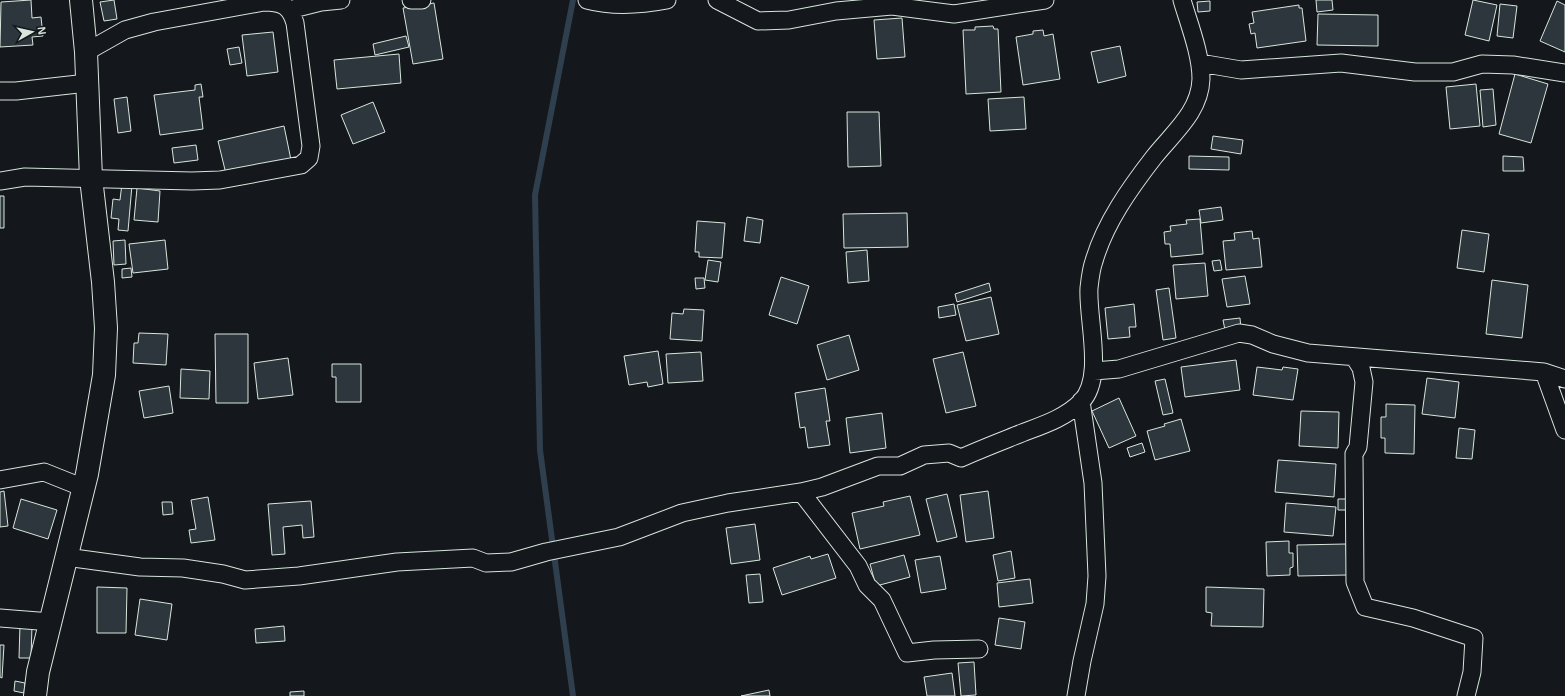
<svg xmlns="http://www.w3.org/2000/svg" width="1565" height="696" font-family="Arial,sans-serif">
  <rect width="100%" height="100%" fill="#14181c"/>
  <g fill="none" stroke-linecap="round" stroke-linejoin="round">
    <path stroke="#2f3f4d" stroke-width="6" d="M 573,696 L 540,450 L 535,195 L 573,0"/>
  </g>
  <path fill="#2c363c" stroke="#d8e6dc" d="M 31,0 L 32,18 L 41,17 L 43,36 L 32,37 L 33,45 L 0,47 L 1,2 Z
    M 114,0 L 117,19 L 104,21 L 100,2 Z
    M 1316,0 L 1332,0 L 1333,10 L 1317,12 Z
    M 1473,0 L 1497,5 L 1489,41 L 1465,35 Z
    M 1210,1 L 1210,11 L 1198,12 L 1197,2 Z
    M 1557,1 L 1565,5 L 1565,52 L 1540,41 Z
    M 434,3 L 443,59 L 413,64 L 403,8 Z
    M 1500,4 L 1517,6 L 1513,38 L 1497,36 Z
    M 1299,5 L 1299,8 L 1302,8 L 1306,41 L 1257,48 L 1255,33 L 1251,34 L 1249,24 L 1254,23 L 1252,12 Z
    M 1318,14 L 1378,15 L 1378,46 L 1317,45 Z
    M 902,18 L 905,57 L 877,59 L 874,20 Z
    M 993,26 L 994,29 L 998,29 L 1001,92 L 966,94 L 963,30 L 975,30 L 975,27 Z
    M 1043,30 L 1044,36 L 1053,34 L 1060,79 L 1023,85 L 1016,37 L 1033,34 L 1033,31 Z
    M 273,32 L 278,72 L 247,76 L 242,35 Z
    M 406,36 L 409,47 L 375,55 L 373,44 Z
    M 1120,46 L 1126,76 L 1098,83 L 1091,52 Z
    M 239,47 L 242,63 L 230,65 L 227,49 Z
    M 399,54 L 401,83 L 337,89 L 334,60 Z
    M 1515,74 L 1548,84 L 1531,143 L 1499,134 Z
    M 201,84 L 203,97 L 199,97 L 203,129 L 160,135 L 154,95 L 195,90 L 195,85 Z
    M 1476,84 L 1480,126 L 1450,129 L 1446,87 Z
    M 1493,89 L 1496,125 L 1483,127 L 1480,90 Z
    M 127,97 L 131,131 L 118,133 L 114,99 Z
    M 1024,97 L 1026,129 L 990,131 L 988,99 Z
    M 373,102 L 385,132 L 353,144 L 341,115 Z
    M 847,112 L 879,112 L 881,166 L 848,167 Z
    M 284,126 L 291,160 L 226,174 L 218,141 Z
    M 1213,136 L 1243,140 L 1241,154 L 1211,149 Z
    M 196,145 L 198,160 L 174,163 L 172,148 Z
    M 1189,156 L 1229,157 L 1229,170 L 1189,169 Z
    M 1503,156 L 1523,157 L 1524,171 L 1503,171 Z
    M 122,183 L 132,185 L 128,231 L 118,230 L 119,219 L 111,218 L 113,199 L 120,200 Z
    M 137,188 L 160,191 L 158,222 L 134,220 Z
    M 0,196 L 4,196 L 4,228 L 0,228 Z
    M 1221,207 L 1223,220 L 1201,223 L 1199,210 Z
    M 907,213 L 908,247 L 844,248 L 843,214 Z
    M 747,217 L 763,220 L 760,243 L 744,241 Z
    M 1200,219 L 1203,254 L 1171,257 L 1170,244 L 1165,244 L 1164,232 L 1171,231 L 1170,226 L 1187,224 L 1186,220 Z
    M 697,221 L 725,223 L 722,258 L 699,257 L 699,252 L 695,252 Z
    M 1462,230 L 1489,234 L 1484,272 L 1457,268 Z
    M 1252,231 L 1253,239 L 1259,238 L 1262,267 L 1226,270 L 1223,241 L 1235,240 L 1234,233 Z
    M 125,240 L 126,264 L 114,265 L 113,241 Z
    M 165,240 L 168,269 L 133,273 L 129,244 Z
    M 867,250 L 869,281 L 848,283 L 846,252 Z
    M 708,260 L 721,262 L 718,282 L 705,280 Z
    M 1220,260 L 1222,270 L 1214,271 L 1212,261 Z
    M 1205,263 L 1208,296 L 1176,299 L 1173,265 Z
    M 131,268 L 132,277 L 122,278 L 122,269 Z
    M 1245,276 L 1250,304 L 1227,307 L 1222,279 Z
    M 781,277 L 809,286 L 797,324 L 769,315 Z
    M 695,278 L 704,278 L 705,288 L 696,289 Z
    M 1492,280 L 1528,285 L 1522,338 L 1486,334 Z
    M 989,283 L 991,291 L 957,302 L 955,294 Z
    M 1169,288 L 1176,338 L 1163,340 L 1156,290 Z
    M 991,297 L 999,334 L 966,341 L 957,305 Z
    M 954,304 L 956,315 L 939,318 L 938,307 Z
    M 1134,304 L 1136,327 L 1129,327 L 1130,337 L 1108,339 L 1105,308 Z
    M 684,309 L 704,310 L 702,341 L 670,339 L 672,313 L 683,314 Z
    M 1240,318 L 1241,329 L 1225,330 L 1223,320 Z
    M 139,333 L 168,334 L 166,365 L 133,363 L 134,343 L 138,343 Z
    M 215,334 L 248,334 L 248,403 L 216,403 Z
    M 849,335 L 859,370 L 827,380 L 817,345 Z
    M 658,351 L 663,384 L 648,387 L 647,382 L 629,385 L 624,356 Z
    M 701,352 L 703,381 L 668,383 L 666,354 Z
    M 963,352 L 976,406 L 946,413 L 933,359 Z
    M 288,358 L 293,395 L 258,399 L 254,363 Z
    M 1236,360 L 1240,390 L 1185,397 L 1181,367 Z
    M 332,364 L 361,364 L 361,402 L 336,402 L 336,377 L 332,377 Z
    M 1257,367 L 1282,370 L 1283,367 L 1298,369 L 1293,400 L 1253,395 Z
    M 181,369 L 210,371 L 209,399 L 180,398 Z
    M 1427,378 L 1459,382 L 1455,418 L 1422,414 Z
    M 1165,379 L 1173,413 L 1163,415 L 1155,381 Z
    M 169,386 L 173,413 L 144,418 L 139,391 Z
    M 825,388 L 830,421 L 826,421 L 830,445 L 808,448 L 805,427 L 800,428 L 795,393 Z
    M 1119,398 L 1136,436 L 1109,448 L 1092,411 Z
    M 1386,404 L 1415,405 L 1414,454 L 1385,453 L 1385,438 L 1381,438 L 1381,417 L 1386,417 Z
    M 1301,411 L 1339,412 L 1338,448 L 1299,446 Z
    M 882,413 L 886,448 L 850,453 L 846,418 Z
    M 1181,419 L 1190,451 L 1155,460 L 1147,431 L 1165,426 L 1164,424 Z
    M 1459,428 L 1475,430 L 1472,459 L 1456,458 Z
    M 1142,443 L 1145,452 L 1130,457 L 1127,448 Z
    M 1278,460 L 1336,464 L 1334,497 L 1275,492 Z
    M 4,491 L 8,526 L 0,527 L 0,492 Z
    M 988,491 L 994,538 L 966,542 L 960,495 Z
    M 947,494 L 957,537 L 937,542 L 926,499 Z
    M 910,496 L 920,535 L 860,549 L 852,513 L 884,506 L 883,502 Z
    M 208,497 L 215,540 L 191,543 L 189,530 L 196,529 L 191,500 Z
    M 21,499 L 57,510 L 48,539 L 13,528 Z
    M 1338,499 L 1352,499 L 1351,510 L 1338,510 Z
    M 311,501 L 314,537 L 303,538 L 302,525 L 283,527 L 285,554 L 272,555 L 268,504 Z
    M 162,502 L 172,502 L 173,514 L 163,515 Z
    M 1286,503 L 1336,507 L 1333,536 L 1284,532 Z
    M 755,524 L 760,560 L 731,564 L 726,528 Z
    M 1289,541 L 1289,553 L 1293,553 L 1293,567 L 1290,568 L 1290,575 L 1267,576 L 1266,542 Z
    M 1346,544 L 1347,575 L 1298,576 L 1297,545 Z
    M 1011,551 L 1015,578 L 998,581 L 993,555 Z
    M 828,554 L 836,578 L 782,595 L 773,568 L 810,556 L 811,559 Z
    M 904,555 L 910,577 L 876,586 L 870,564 Z
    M 940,556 L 946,589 L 921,593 L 915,560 Z
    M 760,574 L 763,602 L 749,603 L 746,575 Z
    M 1030,579 L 1033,603 L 999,607 L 997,583 Z
    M 97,587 L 127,588 L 126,633 L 97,633 Z
    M 1206,587 L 1264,589 L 1263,627 L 1211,626 L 1212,613 L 1206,612 Z
    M 140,599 L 172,604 L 167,640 L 135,635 Z
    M 999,618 L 1025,622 L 1021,649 L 995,645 Z
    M 20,625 L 32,625 L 31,658 L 19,658 Z
    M 284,626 L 285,641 L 256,643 L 255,629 Z
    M 0,645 L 4,645 L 2,678 L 0,677 Z
    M 974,662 L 976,695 L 961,696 L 958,663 Z
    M 952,673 L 955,696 L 927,696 L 924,677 Z
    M 15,681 L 25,683 L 24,693 L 14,691 Z
    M 769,690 L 770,696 L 741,696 Z
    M 304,691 L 304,696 L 290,696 L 290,692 Z"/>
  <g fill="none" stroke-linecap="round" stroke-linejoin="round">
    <defs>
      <path id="street" d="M 411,0 L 422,0
        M 587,0 C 613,7 641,5 667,0
        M 717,0 L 758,21 L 789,20 L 836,11 L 892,6 L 954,14 L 1045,0
        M 289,10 L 321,2 L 341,0
        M 1200,63 L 1241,70 L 1341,63 L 1415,72 L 1453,72 L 1482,64 L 1513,65 L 1565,73
        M 0,91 L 16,91 L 87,83
        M 0,181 L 25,177 L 192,181 L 220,180 L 301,165 L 309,158 L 311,146 L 295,23 C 290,6 282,2 264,2 L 154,22 L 125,30 L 86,52
        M 1354,357 L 1361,368 L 1364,382 L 1358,447 L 1354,454 L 1355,582 L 1365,607 L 1413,618 L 1474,638 L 1472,672 L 1466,696
        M 1094,371 L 1119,369 L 1239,333 L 1252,335 L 1273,344 L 1308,353 L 1544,372 L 1565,379
        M 1544,372 L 1565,430
        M 0,480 L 44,472 L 84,488
        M 801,492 L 858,566 L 867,585 L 882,600 L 907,653 L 934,650 L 979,649
        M 66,557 L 140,567 L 183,568 L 223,574 L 245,580 L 299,576 L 397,562 L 473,558 L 486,563 L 511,562 L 546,552 L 619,537 L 682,513 L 728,503 L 801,492 L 822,487 L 878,466 L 900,466 L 924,455 L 949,453 L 961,458 C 981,449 1002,441 1022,433 C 1043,425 1065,418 1081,402 C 1105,378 1087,319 1089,288 C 1090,279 1091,269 1094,261 C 1105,223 1130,188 1154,157 C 1173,133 1200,112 1201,79 C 1201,54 1189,24 1182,0
        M 0,618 L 51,622
        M 1076,696 L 1082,661 L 1095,604 L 1097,576 L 1093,483 L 1081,401"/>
      <path id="secondary" d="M 35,696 L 38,672 L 87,474 L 104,375 L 106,328 L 103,282 L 91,178 L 86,52 L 81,0"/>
    </defs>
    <use href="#street" stroke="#d8e6dc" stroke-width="19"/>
    <use href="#secondary" stroke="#d8e6dc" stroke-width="24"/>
    <use href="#street" stroke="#14181c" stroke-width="17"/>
    <use href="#secondary" stroke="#14181c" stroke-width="22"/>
  </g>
  <g transform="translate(32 32) rotate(82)" stroke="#14181c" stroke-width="3" paint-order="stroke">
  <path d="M0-3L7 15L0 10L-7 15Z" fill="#d8e6dc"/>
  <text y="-6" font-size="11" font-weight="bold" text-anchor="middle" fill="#d8e6dc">N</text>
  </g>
</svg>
